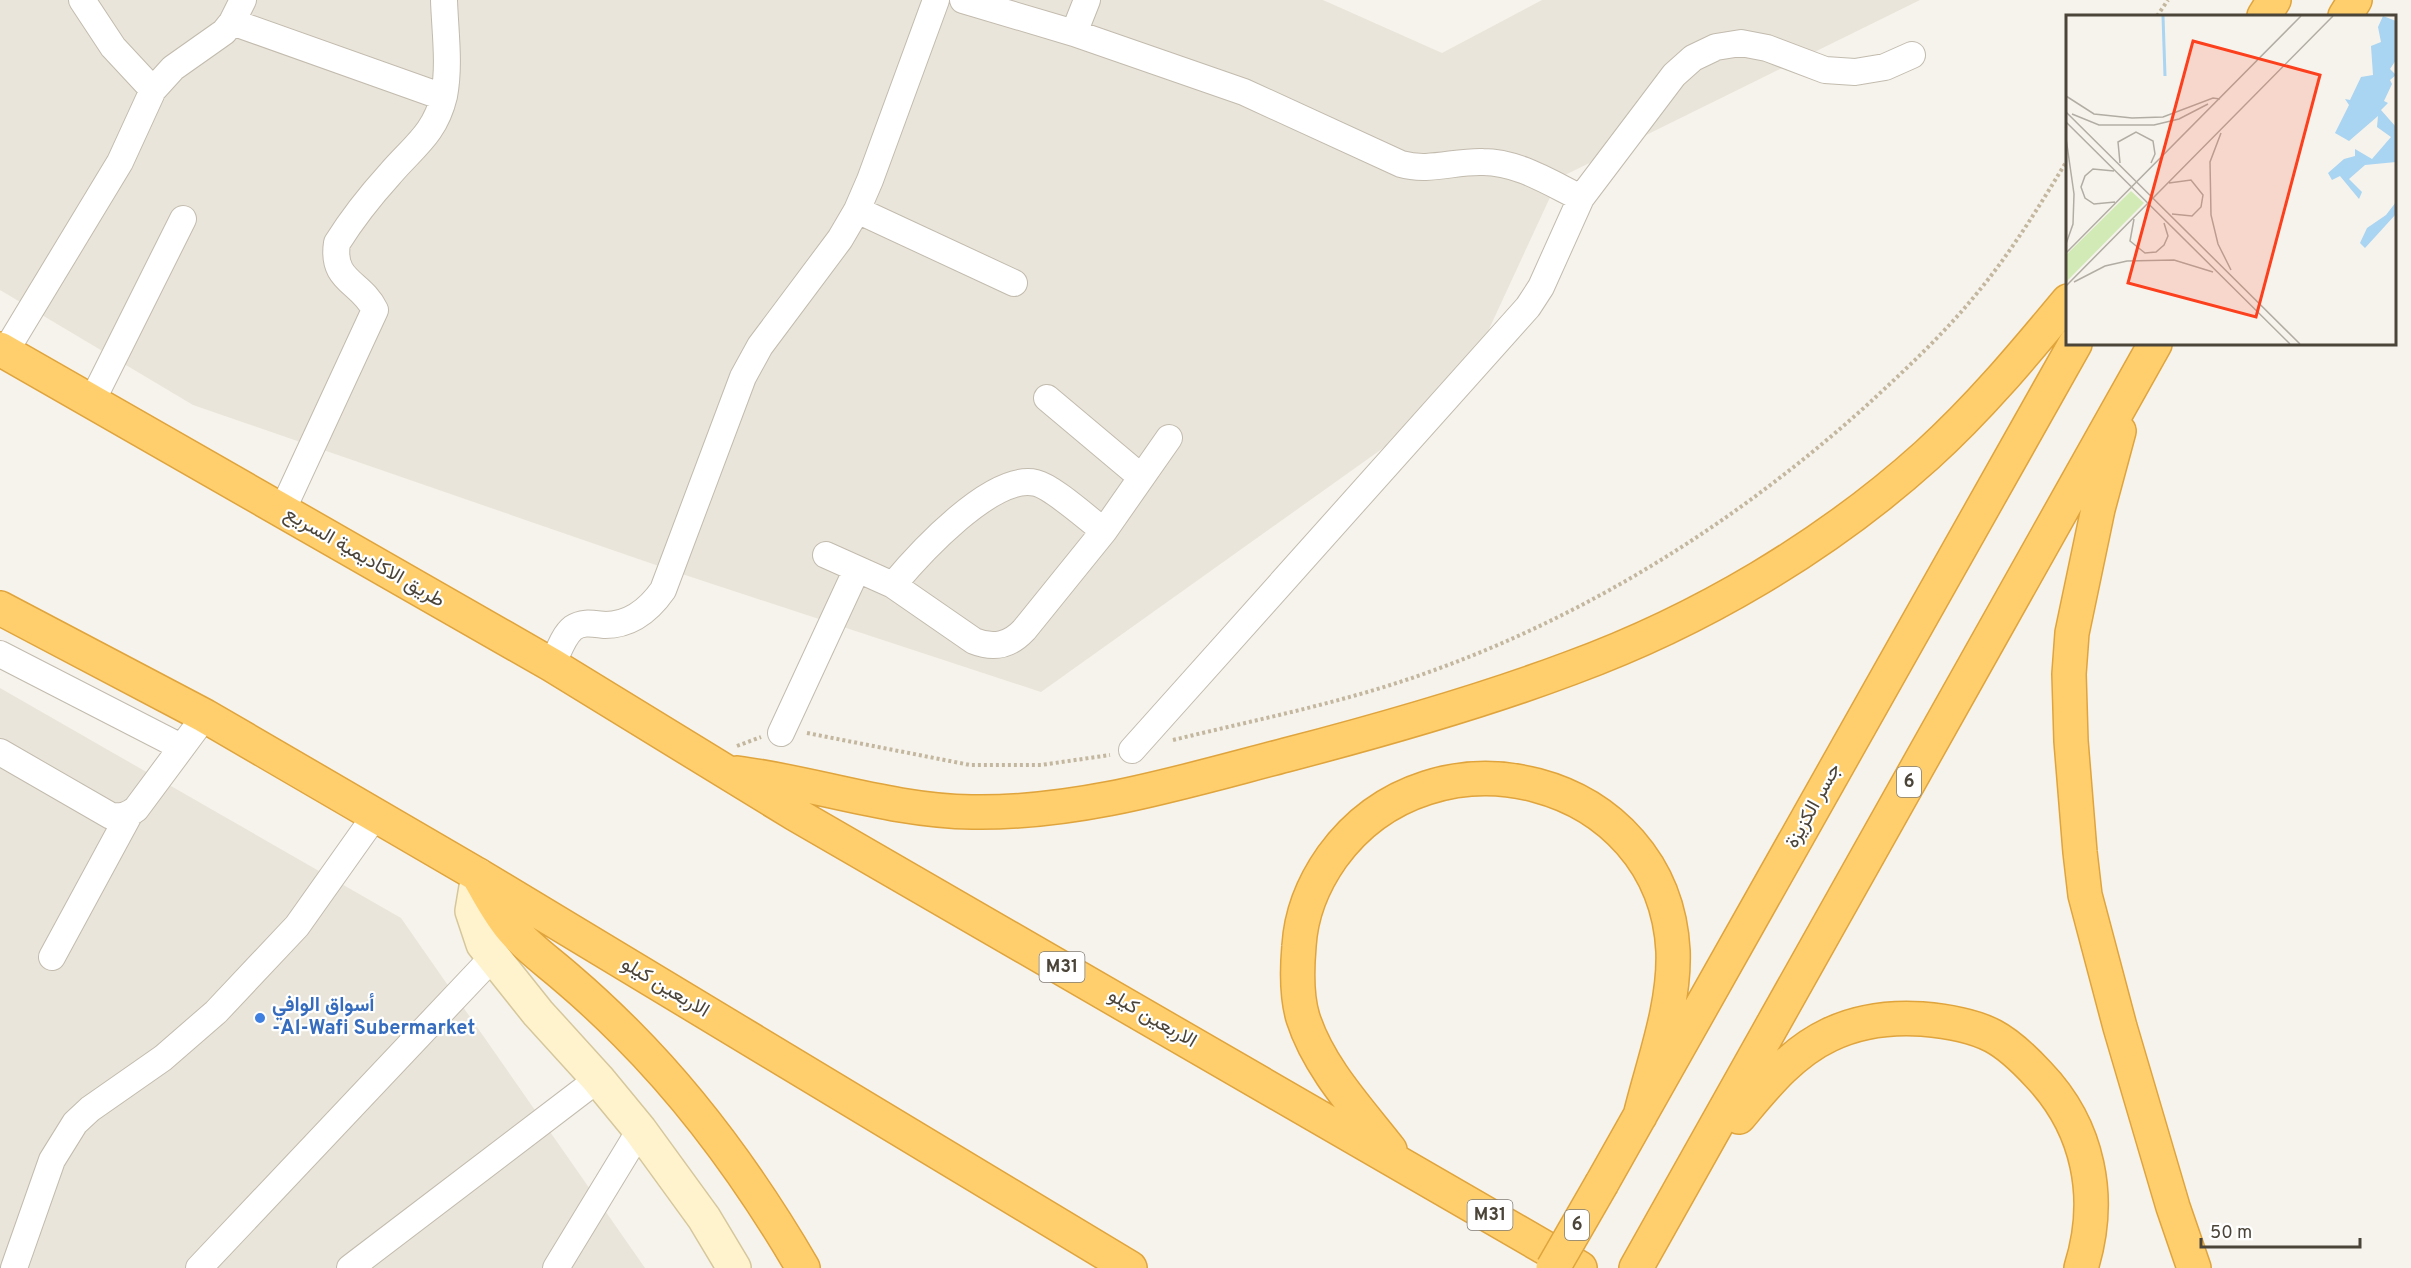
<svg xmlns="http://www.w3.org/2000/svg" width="2411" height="1268" font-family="Overpass,Vazirmatn,sans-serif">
  <rect width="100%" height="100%" fill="#f6f3ec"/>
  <path fill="#eae5da" d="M 0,0 L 1323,0 L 1442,53 L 1542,0 L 1920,0 L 1559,178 L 1459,394 L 1041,692 L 679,573 L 193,405 L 0,290 Z
    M 0,688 L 401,918 L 645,1268 L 0,1268 Z"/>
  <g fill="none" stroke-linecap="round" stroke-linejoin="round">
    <defs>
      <path id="street" d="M 82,0 L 113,47 L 153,90
        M 963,0 L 1074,33 L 1244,92 L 1401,164 C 1429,172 1454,161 1483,162 C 1518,162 1550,183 1581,198
        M 232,22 L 443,97
        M 1074,33 L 1087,0
        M 857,210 L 1014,283
        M 5,352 L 120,162 L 153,90 L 173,68 L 224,32 L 232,22 L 243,0
        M 1047,398 L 1141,477
        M 92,401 L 183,219
        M 282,511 L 375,310 C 361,281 331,282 337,243 C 352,219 371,195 390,174 C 413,147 435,134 444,96 C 450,65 445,31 444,0
        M 826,555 L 893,585 L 974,641 C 994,649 1010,645 1024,630 L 1104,531 L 1169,438
        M 893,585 C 918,555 993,472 1036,483 C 1053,487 1088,519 1104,531
        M 0,654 L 181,747
        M 552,665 C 558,653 563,636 573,628 C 583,621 594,624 605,625 C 630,625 649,610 663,590 L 743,377 L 760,346 L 840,239 L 857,210 L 870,180 L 936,0
        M 781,733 L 857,569
        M 1132,750 L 1528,307 L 1541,287 L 1581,198 L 1674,75 L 1693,58 L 1716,47 L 1741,43 L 1767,48 L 1825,70 L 1855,72 L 1885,67 L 1912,55
        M 0,752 L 111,816 C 121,817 127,816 136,809 L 205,716
        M 52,957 L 129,815
        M 14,1268 L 52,1160 L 75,1123 L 90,1109 L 163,1058 L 216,1012 L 297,926 L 375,816
        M 199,1268 L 493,957
        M 350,1268 L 598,1079
        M 556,1268 L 640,1130"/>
      <path id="secondary" d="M 478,875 L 472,911 L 483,944 L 538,1013 L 598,1079 L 640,1130 L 704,1218 L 734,1268"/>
      <path id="highway" d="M 2264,16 L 2274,0
        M 2345,16 L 2355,0
        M 0,349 L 552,665 L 795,814 L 1580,1268
        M 2119,431 L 2098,509 L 2072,633 L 2069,674 L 2071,741 L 2080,852 L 2085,895 L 2120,1027 L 2173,1207 L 2194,1268
        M 0,608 L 205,716 L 478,875 L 1130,1268
        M 737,773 C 815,783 892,811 972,812 C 1079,814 1182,782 1286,755 C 1382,730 1478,703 1571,668 C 1699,621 1825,547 1927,455 C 1979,408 2023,355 2068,301
        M 480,879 C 490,896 499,914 512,929 C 528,948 550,963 569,980 C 589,997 608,1015 626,1033 C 695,1102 754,1184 803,1268
        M 1739,1117 C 1765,1086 1791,1053 1829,1035 C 1858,1021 1891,1017 1922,1019 C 1946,1021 1972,1025 1993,1036 C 2010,1045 2025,1060 2038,1074 C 2089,1127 2103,1198 2081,1268
        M 1390,1150 C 1358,1109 1319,1068 1303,1018 C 1296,995 1297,969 1299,946 C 1301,913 1313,884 1332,857 C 1433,717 1664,775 1673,951 C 1675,1006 1653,1063 1640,1116
        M 1602,1183 L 2075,344
        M 1636,1268 L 2155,344"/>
    </defs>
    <use href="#street" stroke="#c2bbae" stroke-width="28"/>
    <use href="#secondary" stroke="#d6c79b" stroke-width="36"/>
    <use href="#highway" stroke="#e0a43c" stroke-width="36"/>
    <path stroke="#c4b79f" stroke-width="4" stroke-dasharray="3 3" stroke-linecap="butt" d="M 2157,16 L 2168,0
      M 807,733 L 970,765 L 1041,765 L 1110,755
      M 1173,740 C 1259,719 1346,702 1429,672 C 1591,614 1738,521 1866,406 C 1905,370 1944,334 1978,292 C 2012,251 2040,205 2068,159
      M 737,746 L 761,737"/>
    <use href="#street" stroke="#fff" stroke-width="26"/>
    <use href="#secondary" stroke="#fff3cd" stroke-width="33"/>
    <use href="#highway" stroke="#ffcf6e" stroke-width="33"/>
    <defs>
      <path id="highway-bridge" d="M 1553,1268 L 1602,1183"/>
    </defs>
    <use href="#highway-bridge" stroke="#e0a43c" stroke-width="36" stroke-linecap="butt"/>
    <use href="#highway-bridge" stroke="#ffcf6e" stroke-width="33"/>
  </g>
  <circle fill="#3f7fe0" stroke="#fff" stroke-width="2" cx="260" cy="1018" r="6"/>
  <g text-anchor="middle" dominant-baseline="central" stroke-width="4.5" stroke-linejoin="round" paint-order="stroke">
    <g fill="#fff" stroke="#817c74" stroke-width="1.5">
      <rect x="1897" y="767" width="24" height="30" rx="4.5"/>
      <rect x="1039.5" y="952" width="45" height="30" rx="4.5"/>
      <rect x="1467.5" y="1200" width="45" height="30" rx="4.5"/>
      <rect x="1565" y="1210" width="24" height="30" rx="4.5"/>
    </g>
    <g font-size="18" font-weight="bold" fill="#4b4439">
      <text x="1909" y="782">6</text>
      <text x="1062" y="967">M31</text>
      <text x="1490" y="1215">M31</text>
      <text x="1577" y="1225">6</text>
    </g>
    <g font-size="20" fill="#4b4439" stroke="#fff">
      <text transform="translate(364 558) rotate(30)">طريق الاكاديمية السريع</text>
      <text transform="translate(1814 806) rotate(-61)">جسر الكزيزة</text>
      <text transform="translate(665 988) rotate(31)">الاربعين كيلو</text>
      <text transform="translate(1152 1019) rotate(30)">الاربعين كيلو</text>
    </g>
    <g font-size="20" font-weight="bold" fill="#366cbe" stroke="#fff" text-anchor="start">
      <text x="272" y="1006">أسواق الوافي<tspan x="272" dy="23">-Al-Wafi Subermarket</tspan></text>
    </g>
  </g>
  <g transform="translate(2066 15)">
    <rect width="330" height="330" fill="#f6f3ec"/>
    <path d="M 65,176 L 78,188 L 0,267 L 0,240 Z" fill="#d2eab5"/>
    <path d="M 317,1 L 330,6 L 330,45 L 324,54 L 330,60 L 324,65 L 326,69 L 318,86 L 322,88 L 315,95 L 330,112 L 330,147 L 299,150 L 283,164 L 296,177 L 293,184 L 274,161 L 266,165 L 262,158 L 278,144 L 289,141 L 289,134 L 306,144 L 325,122 L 311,112 L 312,101 L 283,126 L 269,118 L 283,90 L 279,84 L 284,85 L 295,62 L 307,60 L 305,31 L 315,27 L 312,12 ZM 330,187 L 330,199 L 299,233 L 294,228 L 301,213 L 320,200 Z" fill="#a9d4f2"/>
    <path fill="none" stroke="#a9d4f2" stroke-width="3" d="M 97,1 L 99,61"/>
    <path fill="none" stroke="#b2ada4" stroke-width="1.5" d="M 0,32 L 0,57M 0,81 L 28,99 L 66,103 L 97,102 L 147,83 L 154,84M 0,97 L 234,329M 6,99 L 33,110 L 88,110 L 113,104 L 142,89M 0,107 L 224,329M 155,118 L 144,147 L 145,200 L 152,229 L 165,255M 0,123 L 8,179 L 7,209 L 0,229M 54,148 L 52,127 L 70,117 L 87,126 L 89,139 L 85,148M 48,156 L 27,154 L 19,161 L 15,172 L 19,183 L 28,189 L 49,187M 103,168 L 125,165 L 137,180 L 135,192 L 126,201 L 106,199M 68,204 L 64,226 L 79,238 L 90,237 L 98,230 L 102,221 L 98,208M 0,238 L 235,1M 8,267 L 39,251 L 61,246 L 108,245 L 147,257M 0,271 L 267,1"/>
    <path fill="#fc3f1d" fill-opacity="0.15" stroke="#fc3f1d" stroke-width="3" d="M 127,26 L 254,60 L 190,302 L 62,268 Z"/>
    <rect width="330" height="330" fill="none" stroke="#4b4439" stroke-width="3"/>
  </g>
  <path d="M2201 1238v9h159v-9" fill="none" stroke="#4b4439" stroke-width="3"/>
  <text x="2210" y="1238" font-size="18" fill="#4b4439" stroke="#ffffff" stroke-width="4.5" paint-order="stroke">50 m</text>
</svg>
